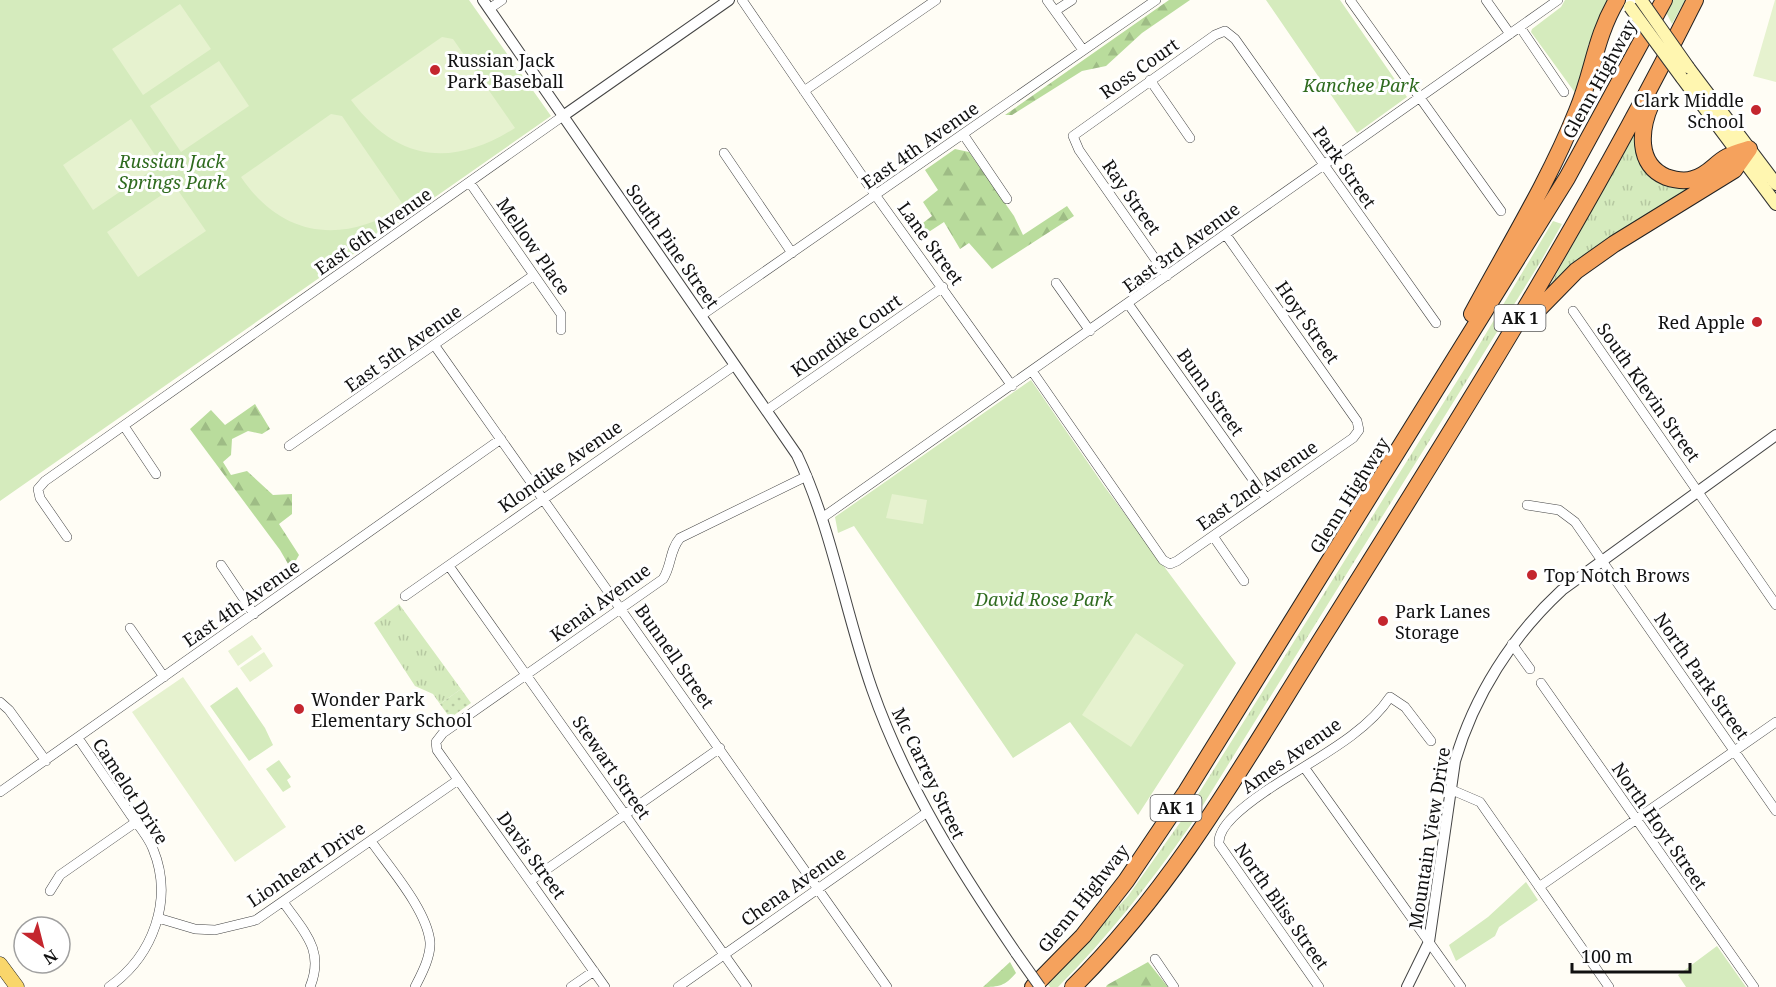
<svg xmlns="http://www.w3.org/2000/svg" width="1776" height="987" font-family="'Noto Serif',serif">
  <defs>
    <pattern id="grass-tufts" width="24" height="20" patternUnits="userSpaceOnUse" patternTransform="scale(1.5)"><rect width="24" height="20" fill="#d5ebbd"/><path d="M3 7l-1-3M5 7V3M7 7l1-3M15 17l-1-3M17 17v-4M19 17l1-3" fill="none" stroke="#b6c8a1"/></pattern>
    <pattern id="forest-firs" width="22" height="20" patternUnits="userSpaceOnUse" patternTransform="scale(1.5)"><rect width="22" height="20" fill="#b9dc9c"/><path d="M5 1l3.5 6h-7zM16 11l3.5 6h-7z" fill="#9ebc85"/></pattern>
    <pattern id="garden-dots" width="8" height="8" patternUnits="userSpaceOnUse" patternTransform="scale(1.5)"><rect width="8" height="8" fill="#d5ebbd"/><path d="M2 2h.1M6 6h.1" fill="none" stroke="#b6c8a1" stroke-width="1.8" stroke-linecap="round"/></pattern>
  </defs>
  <rect width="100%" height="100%" fill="#fffdf5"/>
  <path fill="url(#grass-tufts)" d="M 1671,0 L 1685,0 L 1672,24 L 1666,12 Z
    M 1639,126 L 1641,162 L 1706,180 L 1549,287 Z
    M 1553,221 L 1562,224 L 1541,261 L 1190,826 C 1150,883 1108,937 1058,987 L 1050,987 L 1047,983 L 1128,896 L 1184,817 L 1469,362 Z
    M 399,604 L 461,689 L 440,704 L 433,694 L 415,686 L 374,623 Z"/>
  <path fill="url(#forest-firs)" d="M 1169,0 L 1190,0 L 1142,33 L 1106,66 L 1082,71 L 1012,115 L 1005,115 Z
    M 955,149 L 969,152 L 1014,216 L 1023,235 L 1067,206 L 1074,216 L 992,269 L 969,243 L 960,249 L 944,222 L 918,239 L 911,232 L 932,216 L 923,202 L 938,190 L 925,170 Z
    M 255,404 L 270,429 L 262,434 L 248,431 L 232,439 L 231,455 L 223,462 L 231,475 L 247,471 L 273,495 L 292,494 L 292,514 L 279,524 L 299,555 L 291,569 L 280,550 L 190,429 L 211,410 L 225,425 Z
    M 1010,962 L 1016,973 C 1005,986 999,987 983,987 Z
    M 1148,962 L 1168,987 L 1106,987 L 1107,985 Z"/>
  <path fill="#d5ebbd" d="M 0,0 L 469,0 L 551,116 L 0,501 Z
    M 1266,0 L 1340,0 L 1407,97 L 1357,133 Z
    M 1565,0 L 1610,0 L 1593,45 L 1588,44 L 1587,72 L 1576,94 L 1531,32 L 1532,29 L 1561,7 Z
    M 1031,380 L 1104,486 L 1236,663 L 1138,815 L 1070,722 L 1013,758 L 854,526 L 838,533 L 835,517 Z
    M 237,687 L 265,728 L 273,745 L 249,761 L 210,706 Z
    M 279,760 L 291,777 L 287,780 L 291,787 L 283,792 L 266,769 Z
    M 1526,882 L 1538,900 L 1499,927 L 1495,936 L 1456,961 L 1449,945 L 1488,917 Z
    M 1717,946 L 1746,987 L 1686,987 L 1678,975 Z"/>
  <path fill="url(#garden-dots)" d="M 461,689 L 471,703 L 450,718 L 440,704 Z"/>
  <path fill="#e6f2cf" d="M 1775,0 L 1776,0 L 1776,82 L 1753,76 Z
    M 180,4 L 211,49 L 143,95 L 112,49 Z
    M 442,37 L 453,39 L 515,128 C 452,168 397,162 351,100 Z
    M 219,61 L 249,106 L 181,152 L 150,106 Z
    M 331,114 L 342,116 L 404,206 C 343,245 282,238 241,177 Z
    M 131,119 L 161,164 L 93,210 L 63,165 Z
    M 175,186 L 206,231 L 138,277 L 107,232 Z
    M 892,494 L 927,500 L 923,524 L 886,518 Z
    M 1136,633 L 1184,665 L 1131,747 L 1082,715 Z
    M 252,635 L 262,649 L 238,666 L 228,651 Z
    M 264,652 L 273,666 L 250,682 L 240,668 Z
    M 183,677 L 286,827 L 235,862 L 132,712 Z"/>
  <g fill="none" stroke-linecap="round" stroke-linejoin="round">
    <defs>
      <path id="minor" d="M 742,0 L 876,196 L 1012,386
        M 1047,0 L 1083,50
        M 1350,0 L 1501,211
        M 1486,0 L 1510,34
        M 489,9 L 502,0
        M 1055,11 L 1072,0
        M 1520,27 L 1564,92
        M 1150,80 L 1190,138
        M 804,91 L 936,0
        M 963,134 L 1007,199
        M 724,153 L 792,253
        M 470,183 L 561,314 L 561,330
        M 1167,276 L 1079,150 L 1073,136 L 1215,35 L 1225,31 L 1235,39 L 1436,323
        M 1056,283 L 1090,331
        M 1129,305 L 1266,498
        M 1573,311 L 1776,605
        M 702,315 L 1156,0
        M 435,346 L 887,987
        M 1032,371 L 1163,560 L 1170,564 L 1177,561 L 1353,438 L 1359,430 L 1357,421 L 1226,235
        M 767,410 L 943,287
        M 124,426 L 156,474
        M 289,446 L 534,275
        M 1527,505 L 1559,510 L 1575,522 L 1776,811
        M 822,518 L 1558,0
        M 1213,536 L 1244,581
        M 67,537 L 40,498 L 38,489 L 45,481 L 563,116
        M 221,565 L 254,614
        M 449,566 L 747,987
        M 405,596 L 735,365
        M 130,628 L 164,677
        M 1512,644 L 1530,669
        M 1541,683 L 1754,987
        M 0,702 L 9,710 L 46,761
        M 78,738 C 95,763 113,789 130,814 C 138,825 148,836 153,849 C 174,900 153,956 109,987
        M 1304,767 L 1461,987
        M 1452,790 L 1480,802 L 1609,987
        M 0,792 L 501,439
        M 371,841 C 389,867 427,910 430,942 C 431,957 421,975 415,987
        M 530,881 L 720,748
        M 1539,887 L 1776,722
        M 50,891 L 60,875 L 136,822
        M 284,903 C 304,932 325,950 310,987
        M 158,918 L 195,929 L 215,930 L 256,920 L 458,780
        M 1155,959 L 1174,987
        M 571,987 L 594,971
        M 605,987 L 437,750 L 436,742 L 443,733 L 663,579 C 672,565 669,551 680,538 L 807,476
        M 678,987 L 926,813
        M 1319,987 L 1219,844 C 1218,834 1226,824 1233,817 C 1276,775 1357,747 1390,697 L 1405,707 L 1431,741"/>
      <path id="tertiary" d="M 483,0 L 797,455 C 832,529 845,612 872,689 C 906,786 959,869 1016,953
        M 563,116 L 729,0
        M 1407,987 L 1429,942 L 1455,761 C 1474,696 1512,636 1562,590 L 1776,435"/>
      <path id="secondary" d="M 1688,67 L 1776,184
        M 1682,78 L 1776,204"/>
      <path id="primary" d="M 0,964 L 17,987"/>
      <path id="motorway" d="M 1651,104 C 1640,129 1636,164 1666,177 C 1675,180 1684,182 1693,179 C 1709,175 1715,163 1727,157 C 1734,153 1742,151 1749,149
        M 1472,314 C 1508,247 1549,181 1577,111 C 1593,73 1595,37 1617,0
        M 1528,320 L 1576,271 L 1614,244 L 1734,170 L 1749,149
        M 1033,987 L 1083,936 L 1126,881 L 1186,792 L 1567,178 L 1664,0
        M 1073,987 C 1180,881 1251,750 1331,624 C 1459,420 1587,216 1695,0"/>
    </defs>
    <use href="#minor" stroke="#444" stroke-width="10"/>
    <use href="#tertiary" stroke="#444" stroke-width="12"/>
    <use href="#secondary" stroke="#333" stroke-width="14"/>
    <use href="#primary" stroke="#222" stroke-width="15"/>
    <use href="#motorway" stroke="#222" stroke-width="18"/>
    <use href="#minor" stroke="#fff" stroke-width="9"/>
    <use href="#tertiary" stroke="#fff" stroke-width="10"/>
    <use href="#secondary" stroke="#fff6b0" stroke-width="12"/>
    <use href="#primary" stroke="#f9d66b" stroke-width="14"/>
    <use href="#motorway" stroke="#f5a25d" stroke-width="16"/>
    <defs>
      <path id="tertiary-bridge" d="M 1016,953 L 1040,987"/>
      <path id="secondary-bridge" d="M 1641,0 L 1688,67
        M 1630,7 L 1682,78"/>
    </defs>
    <use href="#tertiary-bridge" stroke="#444" stroke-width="12" stroke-linecap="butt"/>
    <use href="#secondary-bridge" stroke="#333" stroke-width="14" stroke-linecap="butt"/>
    <use href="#tertiary-bridge" stroke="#fff" stroke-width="10"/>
    <use href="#secondary-bridge" stroke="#fff6b0" stroke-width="12"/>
  </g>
  <g fill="#c4262e" stroke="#fff" stroke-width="2">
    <circle cx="435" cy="70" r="6"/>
    <circle cx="1756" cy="110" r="6"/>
    <circle cx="1757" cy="322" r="6"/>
    <circle cx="1532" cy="575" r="6"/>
    <circle cx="1383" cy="621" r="6"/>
    <circle cx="299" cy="709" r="6"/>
  </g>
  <g text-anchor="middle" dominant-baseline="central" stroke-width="6" stroke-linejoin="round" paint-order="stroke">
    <g fill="#fff" stroke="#585858" stroke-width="1.5">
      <rect x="1494.5" y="305" width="51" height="26" rx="4.5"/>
      <rect x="1150.5" y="795" width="51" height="26" rx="4.5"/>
    </g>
    <g font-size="16" font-weight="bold" fill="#111">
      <text x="1520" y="318">AK 1</text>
      <text x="1176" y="808">AK 1</text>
    </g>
    <g font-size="18" fill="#111" stroke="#fff" text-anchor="start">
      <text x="447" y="60">Russian Jack<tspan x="447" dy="21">Park Baseball</tspan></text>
      <text x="1744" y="100" text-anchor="end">Clark Middle<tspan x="1744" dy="21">School</tspan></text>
      <text x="1745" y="322" text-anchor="end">Red Apple</text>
      <text x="1544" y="575">Top Notch Brows</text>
      <text x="1395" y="611">Park Lanes<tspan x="1395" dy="21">Storage</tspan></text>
      <text x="311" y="699">Wonder Park<tspan x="311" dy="21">Elementary School</tspan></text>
    </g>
    <g font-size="18" fill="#111" stroke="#fff">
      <text transform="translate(1139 68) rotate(-35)">Ross Court</text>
      <text transform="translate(1599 79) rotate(-61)">Glenn Highway</text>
      <text transform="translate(920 145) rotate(-35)">East 4th Avenue</text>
      <text transform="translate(1345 167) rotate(55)">Park Street</text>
      <text transform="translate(1132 197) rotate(55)">Ray Street</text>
      <text transform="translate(373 231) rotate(-35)">East 6th Avenue</text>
      <text transform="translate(931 243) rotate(54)">Lane Street</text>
      <text transform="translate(534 246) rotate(55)">Mellow Place</text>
      <text transform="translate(673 246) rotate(55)">South Pine Street</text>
      <text transform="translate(1181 247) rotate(-36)">East 3rd Avenue</text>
      <text transform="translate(1308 322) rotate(55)">Hoyt Street</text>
      <text transform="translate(846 335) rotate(-35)">Klondike Court</text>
      <text transform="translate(403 348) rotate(-35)">East 5th Avenue</text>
      <text transform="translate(1211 392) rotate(55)">Bunn Street</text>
      <text transform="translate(1649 392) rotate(55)">South Klevin Street</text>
      <text transform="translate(560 466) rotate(-35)">Klondike Avenue</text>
      <text transform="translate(1257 485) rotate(-35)">East 2nd Avenue</text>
      <text transform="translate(1349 495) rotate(-58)">Glenn Highway</text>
      <text transform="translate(600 602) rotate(-36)">Kenai Avenue</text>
      <text transform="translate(241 603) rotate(-35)">East 4th Avenue</text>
      <text transform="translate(675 656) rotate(55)">Bunnell Street</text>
      <text transform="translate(1702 676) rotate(55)">North Park Street</text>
      <text transform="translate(1291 755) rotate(-35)">Ames Avenue</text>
      <text transform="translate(612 767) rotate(55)">Stewart Street</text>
      <text transform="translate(929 773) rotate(64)">Mc Carrey Street</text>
      <text transform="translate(131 791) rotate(57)">Camelot Drive</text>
      <text transform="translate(1660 826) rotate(55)">North Hoyt Street</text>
      <text transform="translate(1429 838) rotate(-81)">Mountain View Drive</text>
      <text transform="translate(532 855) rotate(54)">Davis Street</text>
      <text transform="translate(306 864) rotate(-34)">Lionheart Drive</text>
      <text transform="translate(793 886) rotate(-35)">Chena Avenue</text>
      <text transform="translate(1083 898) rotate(-51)">Glenn Highway</text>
      <text transform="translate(1282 906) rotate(55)">North Bliss Street</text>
    </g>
    <g font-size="18" font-style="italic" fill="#2f6b1f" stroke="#fff">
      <text x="1361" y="85">Kanchee Park</text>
      <text x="172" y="161">Russian Jack<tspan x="172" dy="21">Springs Park</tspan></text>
      <text x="1044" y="599">David Rose Park</text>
    </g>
  </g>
  <g transform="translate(42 945) rotate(145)"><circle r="28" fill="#ffffff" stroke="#a0a0a0" stroke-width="1.5"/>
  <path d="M0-4.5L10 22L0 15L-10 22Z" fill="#c4262e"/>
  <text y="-9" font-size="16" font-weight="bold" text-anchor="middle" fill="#111111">N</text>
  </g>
  <path d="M1572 963v9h118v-9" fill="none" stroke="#111111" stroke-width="3"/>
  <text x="1581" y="963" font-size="18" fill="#111111" stroke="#ffffff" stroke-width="4.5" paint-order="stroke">100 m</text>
</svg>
